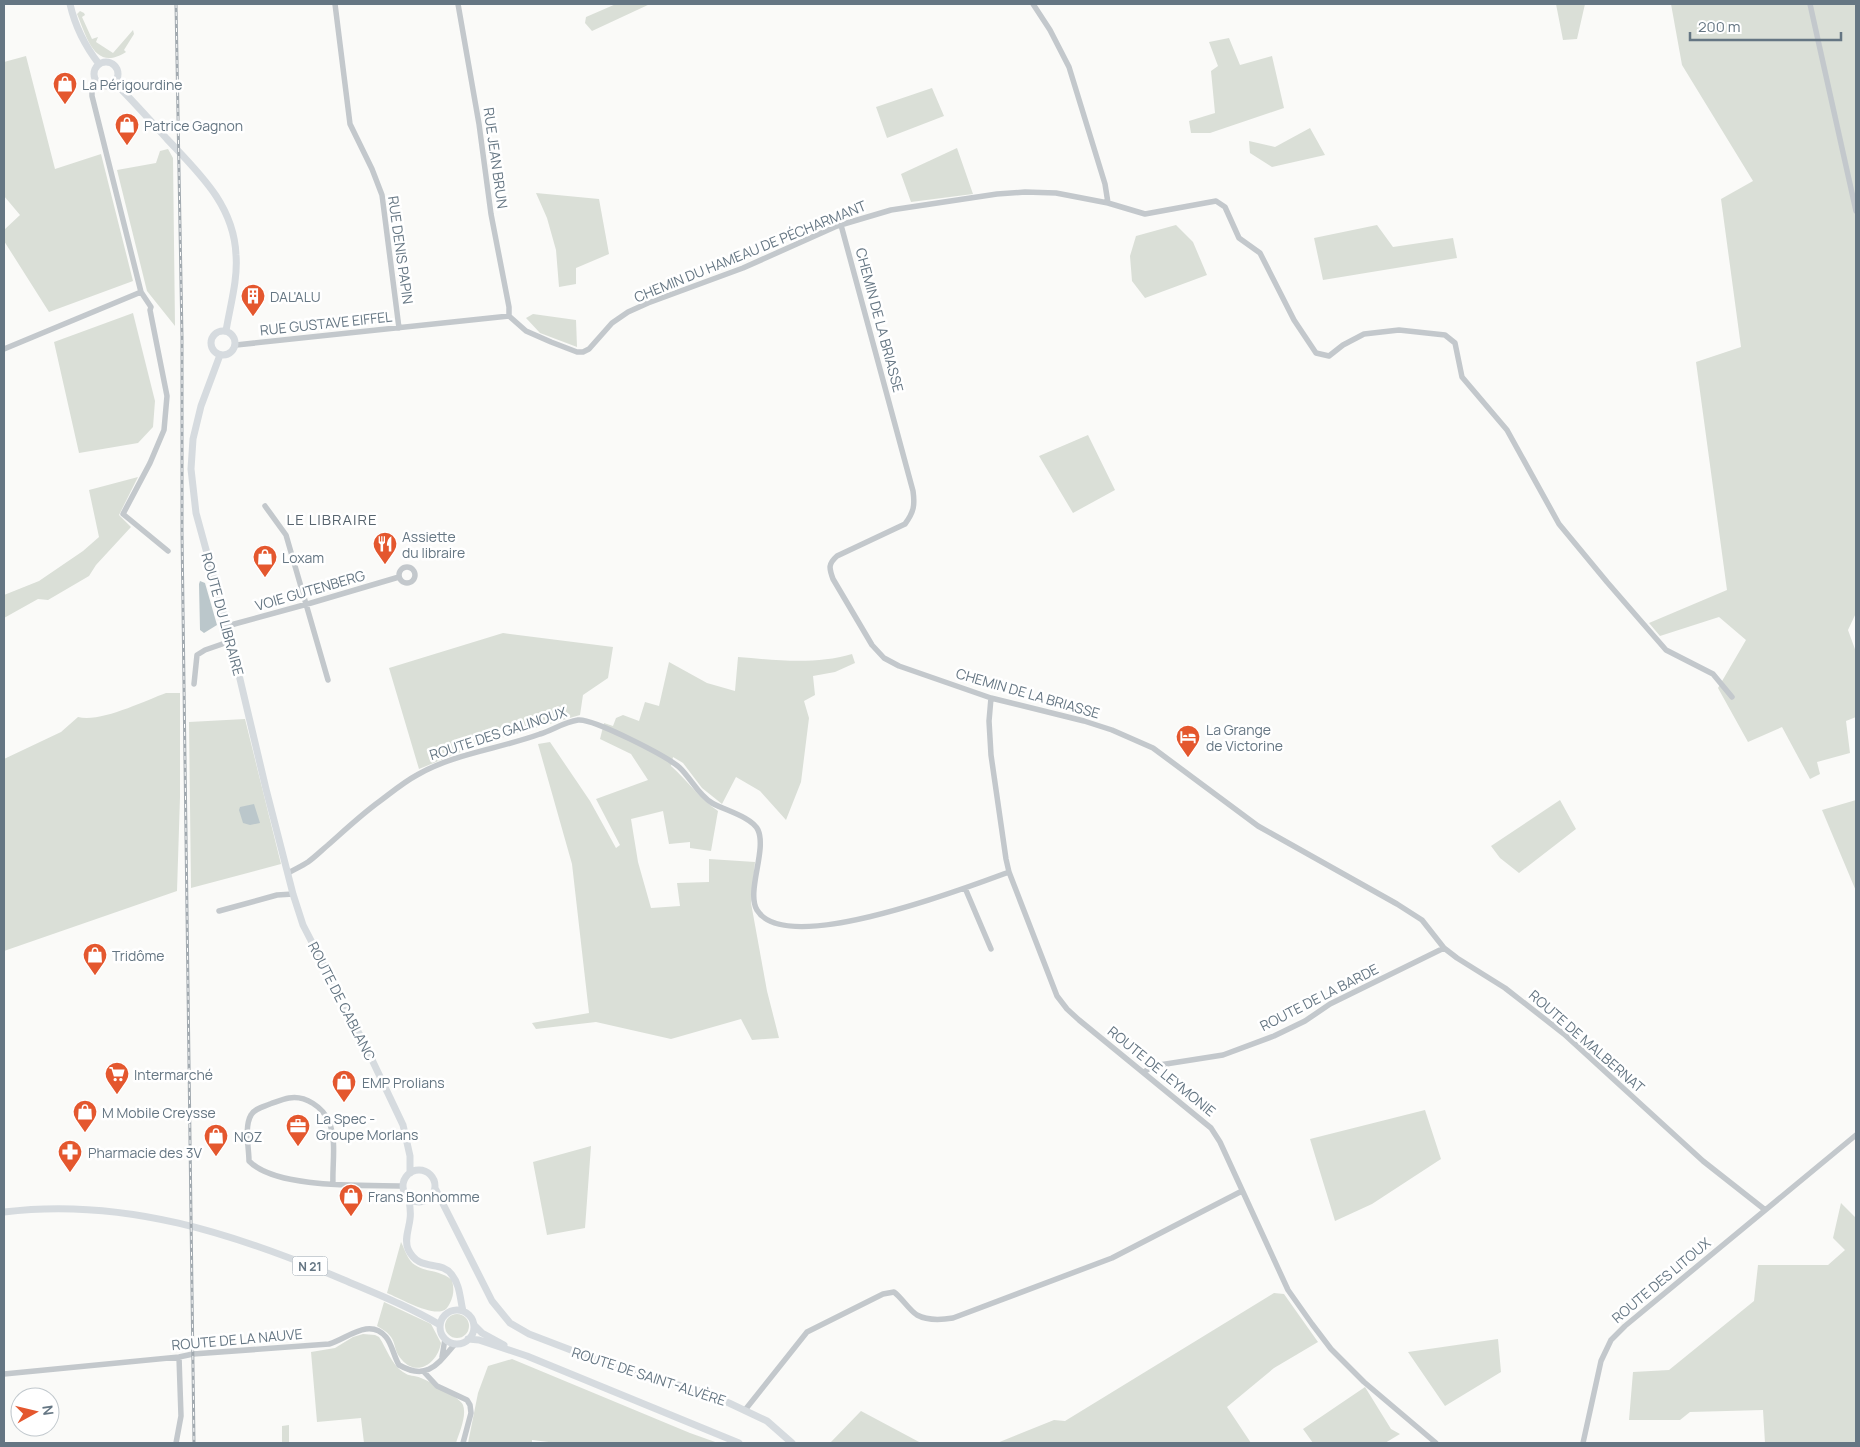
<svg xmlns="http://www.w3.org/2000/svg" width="1860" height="1447" font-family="Manrope,sans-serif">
  <rect width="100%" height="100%" fill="#fafaf8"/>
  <path fill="#dadfd7" d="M 616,4 L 650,4 L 592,31 L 585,23 L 586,17 Z
    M 1556,4 L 1585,4 L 1577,39 L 1563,40 Z
    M 1671,4 L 1856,4 L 1856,613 L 1848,630 L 1856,652 L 1856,717 L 1846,721 L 1850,753 L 1817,762 L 1820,774 L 1810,779 L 1782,727 L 1748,742 L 1718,688 L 1746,640 L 1719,617 L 1660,636 L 1649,623 L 1727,590 L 1696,362 L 1741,347 L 1721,199 L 1753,181 L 1682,65 Z
    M 80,11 L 84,13 L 85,15 L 82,17 L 92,39 L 98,37 L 96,42 L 113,53 L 133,30 L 134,34 L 124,50 L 126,52 C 95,72 87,38 77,14 Z
    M 1229,38 L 1240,65 L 1272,56 L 1284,108 L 1210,133 L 1191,133 L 1189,121 L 1215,113 L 1211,71 L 1218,66 L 1209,42 Z
    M 26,56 L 55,169 L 101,154 L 133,281 L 49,312 L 4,241 L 4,230 L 20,215 L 4,196 L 4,62 Z
    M 932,88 L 944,116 L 887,138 L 876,107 Z
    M 1310,128 L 1325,155 L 1272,167 L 1250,153 L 1249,141 L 1275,147 Z
    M 957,148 L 973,194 L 911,202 L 901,174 Z
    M 168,149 L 173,158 L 175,326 L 147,291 L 117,170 L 156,163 L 160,151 Z
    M 536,193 L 599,199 L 609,254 L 576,268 L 576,284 L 559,287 L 556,250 L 547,218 Z
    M 1176,225 L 1193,242 L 1207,275 L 1145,298 L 1132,281 L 1130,256 L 1136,236 Z
    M 1377,225 L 1393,247 L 1453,238 L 1457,258 L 1323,280 L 1314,238 Z
    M 133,313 L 155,401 L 153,427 L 138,443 L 79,453 L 54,342 Z
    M 533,314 L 576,320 L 577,347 L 540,333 L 526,318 Z
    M 1088,435 L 1115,490 L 1073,513 L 1039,456 Z
    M 138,477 L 119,515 L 131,527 L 96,565 L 89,576 L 48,600 L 38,599 L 4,618 L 4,595 L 39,581 L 83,551 L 99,537 L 89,490 Z
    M 503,633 L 613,647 L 608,678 L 583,695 L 580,715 L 480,744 L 419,769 L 389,668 Z
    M 852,654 L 855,663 L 835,672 L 813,676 L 815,695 L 804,701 L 809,718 L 801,782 L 786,820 L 760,791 L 736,777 L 722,804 L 702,788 L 683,763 L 673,757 L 671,766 C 688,781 700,799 718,811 L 711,851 L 690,848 L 690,842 L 669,844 L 663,811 L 631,819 L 638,862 L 651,908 L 680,906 L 677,883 L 709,882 L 709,859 L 755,862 L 751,903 L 767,991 L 779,1038 L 752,1040 L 741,1019 L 671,1039 L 596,1022 L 536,1029 L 532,1023 L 589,1013 L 572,864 L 538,744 L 550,742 L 590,801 L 616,848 L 620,845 L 596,799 L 648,780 L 631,754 L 600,739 L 604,723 L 613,726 L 616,718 L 623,715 L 639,721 L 645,702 L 659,706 L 669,662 L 707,683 L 735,691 L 738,657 C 776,660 815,665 852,654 Z
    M 166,693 L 180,693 L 180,797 L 177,891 L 4,951 L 4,759 L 61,732 L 78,717 C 100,723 144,701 166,693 Z
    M 245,719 L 281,864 L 191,888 L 189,722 Z
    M 1560,800 L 1576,829 L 1519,873 L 1500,858 L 1491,846 Z
    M 1856,800 L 1856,891 L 1822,810 Z
    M 1425,1110 L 1441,1159 L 1372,1204 L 1335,1221 L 1310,1139 Z
    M 591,1146 L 585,1228 L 547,1235 L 533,1162 Z
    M 1841,1203 L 1856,1218 L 1856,1443 L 1765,1443 L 1763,1410 L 1690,1412 L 1680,1420 L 1629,1420 L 1633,1372 L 1669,1370 L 1754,1301 L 1758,1265 L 1828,1265 L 1845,1250 L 1833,1238 Z
    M 401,1242 C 405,1250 408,1261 415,1265 C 427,1273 438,1269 452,1280 C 454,1289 454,1295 450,1303 C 448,1307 446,1310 442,1311 C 429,1315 399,1298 387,1293 Z
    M 1274,1293 L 1284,1294 L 1318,1342 L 1274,1368 L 1227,1407 L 1251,1443 L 997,1443 L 1054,1420 L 1065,1421 Z
    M 384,1302 L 431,1324 L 441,1343 C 438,1362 418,1378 402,1360 C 390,1347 401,1339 377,1326 Z
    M445 1326a12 12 0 1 1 24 0a12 12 0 1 1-24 0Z
    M 363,1334 L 375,1335 L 379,1337 C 387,1349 391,1364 403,1372 C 410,1377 414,1375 421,1378 C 429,1381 461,1398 463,1405 C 467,1416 459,1433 456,1443 L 364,1443 L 361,1418 L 317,1422 L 311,1352 L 335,1348 L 353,1337 Z
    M 1498,1339 L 1501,1372 L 1445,1406 L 1408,1352 Z
    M 512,1359 L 690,1433 L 718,1443 L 557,1443 L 532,1440 L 532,1443 L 468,1443 L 478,1393 L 488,1366 Z
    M 1365,1387 L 1391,1429 L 1400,1434 L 1385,1443 L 1313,1443 L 1303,1429 Z
    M 861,1411 L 921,1443 L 830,1443 Z
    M 289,1425 L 289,1443 L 282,1443 L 282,1426 Z"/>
  <path fill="#bbc7cb" d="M 200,581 L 205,583 L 217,625 L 204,633 L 200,630 L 199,584 Z
    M 254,804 L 260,823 L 250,825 L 243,823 L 239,810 L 240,807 Z"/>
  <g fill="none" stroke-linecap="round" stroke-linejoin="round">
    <path stroke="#c3c8cc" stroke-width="5.5" d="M 335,4 L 350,124 L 372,169 L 382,195 L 399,328
      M 458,4 L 479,124 L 491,214 L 509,307 L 509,316
      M 1033,4 L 1050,30 L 1069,67 L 1105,184 L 1108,203
      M 1810,4 L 1856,211
      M 96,82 L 92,87 L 92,96 L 141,292 L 151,307 L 150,310 L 167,396 L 164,430 L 150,463 L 123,514 L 168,551
      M 841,225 L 913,491 C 915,505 914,512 905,524 L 837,556 C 828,564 829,568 833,579 L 872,645 L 884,658 L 899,666 L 991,698 L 1084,721 L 1112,730 L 1153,748 L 1258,826 L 1397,904 L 1422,920 L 1444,948 L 1457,958 L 1505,988 L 1564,1034 L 1703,1161 L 1764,1209
      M 509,316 L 526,331 L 551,342 L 577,352 L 583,352 L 589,349 L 612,323 L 628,312 L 648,303 L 743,268 L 837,226 L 891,210 L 997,194 L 1025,192 L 1056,193 L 1108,203 L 1145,214 L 1216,201 L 1225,207 L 1239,238 L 1260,253 L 1294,320 L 1316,353 L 1329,356 L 1343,345 L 1364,334 L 1399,330 L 1445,335 L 1455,343 L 1462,377 L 1507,430 L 1559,524 L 1607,582 L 1666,650 L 1713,674 L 1732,697
      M 236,345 L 509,316
      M 4,349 L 141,292
      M 265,506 L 286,535 L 328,680
      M399 575a8 8 0 1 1 16 0a8 8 0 1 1-16 0Z
      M 227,626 L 311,603 L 399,577
      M 194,684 L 197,655 L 205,650 L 231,641
      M 991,698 L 989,721 L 991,755 L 1006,859 L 1009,872 L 1057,996 L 1067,1009 L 1079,1020 L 1211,1128 L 1220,1142 L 1288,1290 L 1312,1324 L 1331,1349 L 1364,1382 L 1436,1443
      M 288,873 C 295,869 302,866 308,862 C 315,857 322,850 328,845 C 345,830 362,814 380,801 C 392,792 404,782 417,775 C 455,753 499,749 540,734 C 553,730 564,722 578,720 C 593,718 666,756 679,767 C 691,778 698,795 712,803 C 724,810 752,817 758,830 C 767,850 746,892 757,910 C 786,958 968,887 1009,872
      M 965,888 L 991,949
      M 219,911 L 277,895 L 293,894
      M 1144,1072 L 1153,1066 L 1223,1055 L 1274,1036 L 1305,1021 L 1330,1004 L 1444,948
      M 333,1184 C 332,1165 337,1140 329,1122 C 323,1107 305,1095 289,1098 C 283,1099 276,1102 270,1104 C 263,1107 254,1109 251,1115 C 244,1127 249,1148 249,1161 C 276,1189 364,1185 402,1186
      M 442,1357 L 445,1339
      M 424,1372 L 437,1386 L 467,1400 L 470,1405 L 471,1413 L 463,1443
      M 4,1374 L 179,1357 L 193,1354 L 329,1344 C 347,1339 369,1317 386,1337 C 392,1344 394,1357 399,1365 C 427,1381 437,1365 455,1344
      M 745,1410 L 807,1332 L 883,1294 L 894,1292 C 902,1298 909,1310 917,1315 C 928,1321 941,1320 953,1318 L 1112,1258 L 1242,1191
      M 176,1443 L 181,1416 L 179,1357
      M 1583,1443 L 1601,1361 L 1611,1340 L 1625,1326 L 1856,1135"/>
    <path stroke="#d6dbdf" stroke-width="7" d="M 70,4 C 75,26 85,46 99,64
      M94 74a12 12 0 1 1 24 0a12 12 0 1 1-24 0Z
      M 115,83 C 133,101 150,120 167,139 C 199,173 234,205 236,255 C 238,280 230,306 226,331
      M211 343a12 12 0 1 1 24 0a12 12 0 1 1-24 0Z
      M 220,355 L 201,406 L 193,439 L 191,469 L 196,513 L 231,641 L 266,789 L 293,894 L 303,925 L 365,1045 L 403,1125 L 410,1156 L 410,1173
      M403 1186a16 16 0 1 1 32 0a16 16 0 1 1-32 0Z
      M 435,1188 L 492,1301 L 510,1323 L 529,1334 L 631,1373 L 694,1389 L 729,1403 L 767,1421 L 792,1443
      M 409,1200 C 410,1206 411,1213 410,1219 C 409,1229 404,1239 408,1249 C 419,1273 441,1259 452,1275 C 460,1285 460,1299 463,1311
      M 4,1212 C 124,1197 236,1234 344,1280 C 377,1294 410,1307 440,1325
      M440 1327a17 17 0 1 1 34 0a17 17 0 1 1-34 0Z
      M 474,1325 L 482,1333 L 504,1345
      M 468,1339 L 479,1340 L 527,1356 L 739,1443"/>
    <defs>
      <path id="rail" d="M 176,4 L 182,337 L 182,533 L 194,1443"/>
    </defs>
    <use href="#rail" stroke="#a2aab0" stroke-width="3"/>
    <use href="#rail" stroke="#fff" stroke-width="1" stroke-dasharray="4" stroke-linecap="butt"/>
  </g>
  <defs>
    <symbol id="shop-pin" viewBox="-11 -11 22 30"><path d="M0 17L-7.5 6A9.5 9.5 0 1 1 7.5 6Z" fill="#e4572e" stroke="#fff"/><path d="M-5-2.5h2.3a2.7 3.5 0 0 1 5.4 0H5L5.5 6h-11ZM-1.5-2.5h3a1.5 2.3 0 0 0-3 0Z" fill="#fff"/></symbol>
    <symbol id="building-pin" viewBox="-11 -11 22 30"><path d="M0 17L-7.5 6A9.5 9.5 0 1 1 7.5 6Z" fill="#e4572e" stroke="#fff"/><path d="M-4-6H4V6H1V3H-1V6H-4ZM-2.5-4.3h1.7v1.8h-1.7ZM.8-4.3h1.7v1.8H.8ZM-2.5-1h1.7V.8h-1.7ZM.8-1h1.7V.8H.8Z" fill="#fff"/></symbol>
    <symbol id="restaurant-pin" viewBox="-11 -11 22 30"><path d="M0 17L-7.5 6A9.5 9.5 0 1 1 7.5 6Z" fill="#e4572e" stroke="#fff"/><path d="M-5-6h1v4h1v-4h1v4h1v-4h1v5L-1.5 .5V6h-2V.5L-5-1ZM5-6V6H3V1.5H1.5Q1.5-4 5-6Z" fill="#fff"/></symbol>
    <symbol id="hotel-pin" viewBox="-11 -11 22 30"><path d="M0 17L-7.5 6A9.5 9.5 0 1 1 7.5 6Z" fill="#e4572e" stroke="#fff"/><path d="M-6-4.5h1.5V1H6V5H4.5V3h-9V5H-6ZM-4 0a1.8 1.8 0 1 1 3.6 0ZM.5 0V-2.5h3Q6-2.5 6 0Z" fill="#fff"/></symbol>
    <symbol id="supermarket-pin" viewBox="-11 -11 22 30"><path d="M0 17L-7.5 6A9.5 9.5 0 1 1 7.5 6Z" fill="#e4572e" stroke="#fff"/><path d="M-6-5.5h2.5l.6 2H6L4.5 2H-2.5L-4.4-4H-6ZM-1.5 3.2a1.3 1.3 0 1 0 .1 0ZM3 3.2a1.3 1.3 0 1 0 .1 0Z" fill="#fff"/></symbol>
    <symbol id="office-pin" viewBox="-11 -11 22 30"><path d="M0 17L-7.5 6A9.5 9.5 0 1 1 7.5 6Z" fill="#e4572e" stroke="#fff"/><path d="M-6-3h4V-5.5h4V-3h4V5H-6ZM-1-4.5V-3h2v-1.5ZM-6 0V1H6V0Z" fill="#fff"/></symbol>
    <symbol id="pharmacy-pin" viewBox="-11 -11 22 30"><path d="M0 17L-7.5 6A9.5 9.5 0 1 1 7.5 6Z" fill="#e4572e" stroke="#fff"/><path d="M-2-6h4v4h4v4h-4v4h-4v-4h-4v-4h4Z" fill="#fff"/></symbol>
  </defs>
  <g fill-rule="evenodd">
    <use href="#shop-pin" x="51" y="70" width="28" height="38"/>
    <use href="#shop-pin" x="113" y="111" width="28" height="38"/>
    <use href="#building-pin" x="239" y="282" width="28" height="38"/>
    <use href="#restaurant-pin" x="371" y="530" width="28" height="38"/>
    <use href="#shop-pin" x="251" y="543" width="28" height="38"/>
    <use href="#hotel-pin" x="1174" y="723" width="28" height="38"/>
    <use href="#shop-pin" x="81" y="941" width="28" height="38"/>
    <use href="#supermarket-pin" x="103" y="1060" width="28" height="38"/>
    <use href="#shop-pin" x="330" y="1068" width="28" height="38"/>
    <use href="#shop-pin" x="71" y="1098" width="28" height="38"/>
    <use href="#office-pin" x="284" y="1112" width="28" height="38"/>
    <use href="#shop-pin" x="202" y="1122" width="28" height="38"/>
    <use href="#pharmacy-pin" x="56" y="1138" width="28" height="38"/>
    <use href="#shop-pin" x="337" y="1182" width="28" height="38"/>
  </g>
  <g text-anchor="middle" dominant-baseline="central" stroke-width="5" stroke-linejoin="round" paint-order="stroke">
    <rect fill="#fff" stroke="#939fa8" stroke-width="1" x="292.5" y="1256.5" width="35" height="19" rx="4"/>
    <g font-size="12" font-weight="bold" fill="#657683">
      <text x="310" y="1266">N 21</text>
    </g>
    <g font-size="14" fill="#657683" stroke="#fff" text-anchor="start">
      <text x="82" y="84">La Périgourdine</text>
      <text x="144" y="125">Patrice Gagnon</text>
      <text x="270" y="296">DAL'ALU</text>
      <text x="402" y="536">Assiette<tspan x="402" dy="16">du libraire</tspan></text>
      <text x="282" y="557">Loxam</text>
      <text x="1206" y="729">La Grange<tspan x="1206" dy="16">de Victorine</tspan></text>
      <text x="112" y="955">Tridôme</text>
      <text x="134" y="1074">Intermarché</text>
      <text x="362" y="1082">EMP Prolians</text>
      <text x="102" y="1112">M Mobile Creysse</text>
      <text x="316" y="1118">La Spec -<tspan x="316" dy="16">Groupe Morlans</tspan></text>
      <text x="234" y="1136">NOZ</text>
      <text x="88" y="1152">Pharmacie des 3V</text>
      <text x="368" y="1196">Frans Bonhomme</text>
    </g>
    <g font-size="14" fill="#657683" stroke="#fff">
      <text transform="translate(496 158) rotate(82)">RUE JEAN BRUN</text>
      <text transform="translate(401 250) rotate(82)">RUE DENIS PAPIN</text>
      <text transform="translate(750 251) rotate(-22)">CHEMIN DU HAMEAU DE PÉCHARMANT</text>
      <text transform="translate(880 320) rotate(75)">CHEMIN DE LA BRIASSE</text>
      <text transform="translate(326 323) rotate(-6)">RUE GUSTAVE EIFFEL</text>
      <text transform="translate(310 590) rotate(-16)">VOIE GUTENBERG</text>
      <text transform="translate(223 614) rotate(75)">ROUTE DU LIBRAIRE</text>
      <text transform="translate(1028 693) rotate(16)">CHEMIN DE LA BRIASSE</text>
      <text transform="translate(498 733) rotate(-18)">ROUTE DES GALINOUX</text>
      <text transform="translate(1319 997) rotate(-27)">ROUTE DE LA BARDE</text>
      <text transform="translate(342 1001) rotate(63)">ROUTE DE CABLANC</text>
      <text transform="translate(1587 1041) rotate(41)">ROUTE DE MALBERNAT</text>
      <text transform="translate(1162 1071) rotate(39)">ROUTE DE LEYMONIE</text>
      <text transform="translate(1661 1280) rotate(-40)">ROUTE DES LITOUX</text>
      <text transform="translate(237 1339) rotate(-5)">ROUTE DE LA NAUVE</text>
      <text transform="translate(649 1376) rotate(18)">ROUTE DE SAINT-ALVÈRE</text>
    </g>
    <g font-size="15" letter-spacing="1" fill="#57646e" stroke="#fff">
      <text x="332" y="519">LE LIBRAIRE</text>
    </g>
  </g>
  <rect width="1860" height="1447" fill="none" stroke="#657683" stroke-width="10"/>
  <g transform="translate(35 1412) rotate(82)"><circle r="24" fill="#ffffff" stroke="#c1c8cd"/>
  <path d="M0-4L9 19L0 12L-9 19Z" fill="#e4572e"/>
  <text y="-8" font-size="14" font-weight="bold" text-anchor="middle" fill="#657683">N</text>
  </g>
  <path d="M1690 32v8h151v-8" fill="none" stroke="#657683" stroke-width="2.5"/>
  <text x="1698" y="32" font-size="15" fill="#657683" stroke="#ffffff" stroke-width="4" paint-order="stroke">200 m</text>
</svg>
